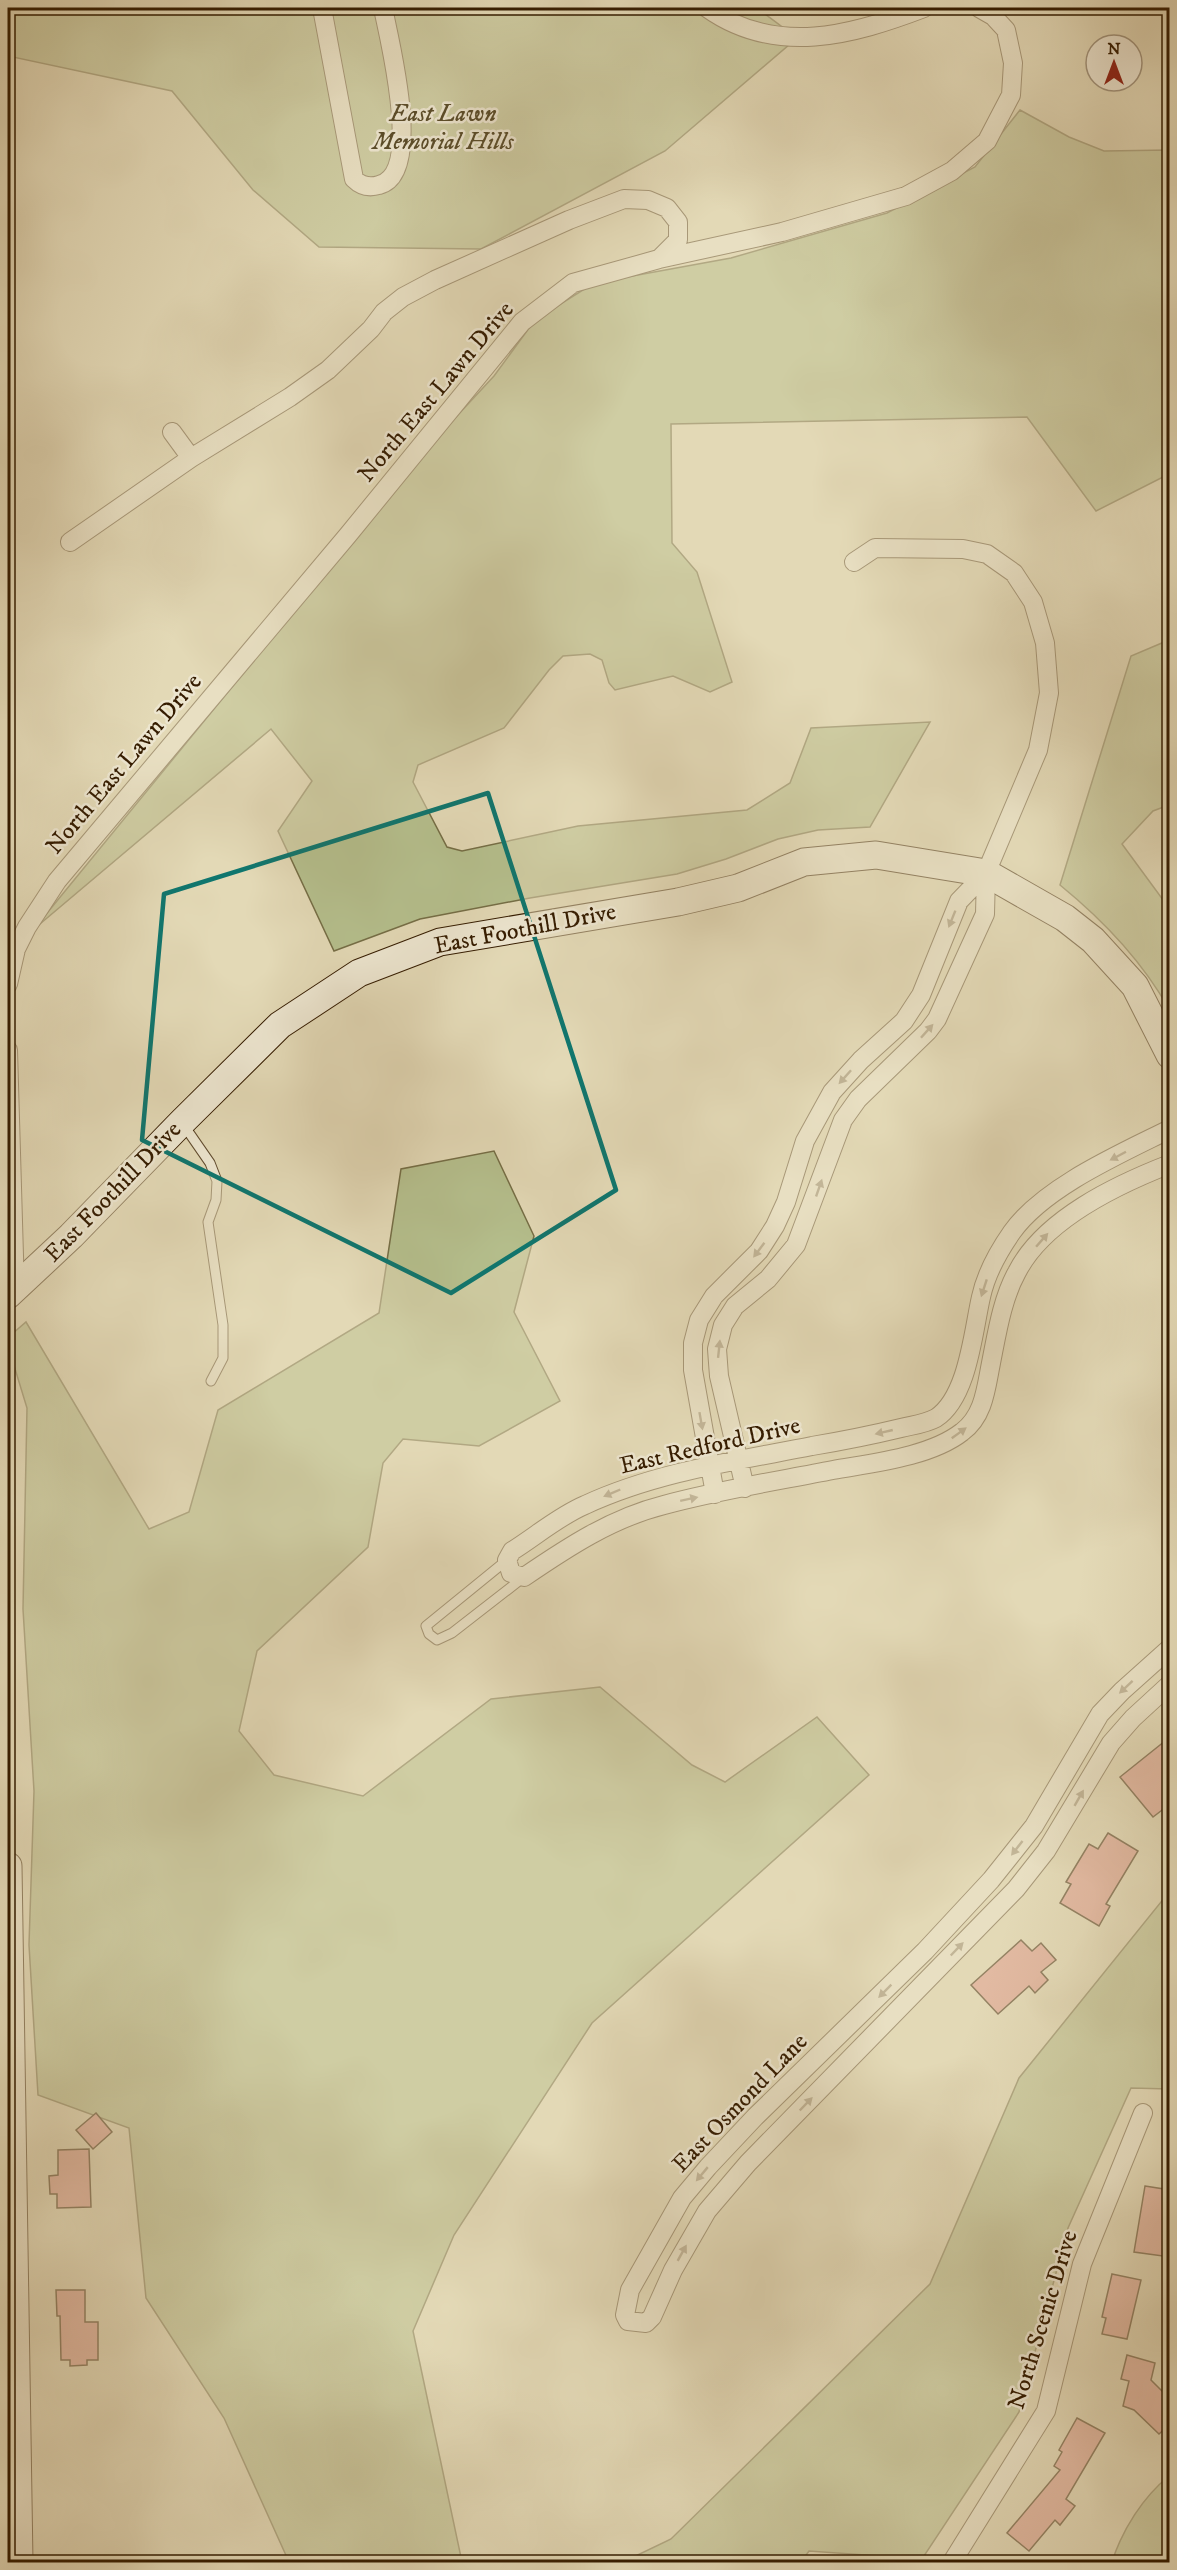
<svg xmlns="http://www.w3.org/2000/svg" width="1177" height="2570" font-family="'IM FELL DW Pica',serif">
  <rect width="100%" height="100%" fill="#e3d9b6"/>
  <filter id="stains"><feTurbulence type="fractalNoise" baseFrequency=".00333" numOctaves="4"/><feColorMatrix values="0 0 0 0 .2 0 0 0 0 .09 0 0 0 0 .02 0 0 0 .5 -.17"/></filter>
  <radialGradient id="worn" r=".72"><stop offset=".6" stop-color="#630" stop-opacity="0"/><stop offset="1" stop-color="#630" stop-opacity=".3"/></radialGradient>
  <path fill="#b5bf8d" stroke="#756e46" stroke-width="1.5" d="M 8,8 L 757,8 L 797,38 L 665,151 L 481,249 L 319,247 L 253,190 L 172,91 L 8,56 Z
    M 1020,110 L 1069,137 L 1104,151 L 1169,150 L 1169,474 L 1096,511 L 1027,417 L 671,424 L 672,543 L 697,572 L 732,682 L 710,692 L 673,676 L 615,690 L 609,683 L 602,660 L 590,654 L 563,656 L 549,670 L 504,728 L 418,765 L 413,782 L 447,847 L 462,851 L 578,826 L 747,810 L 790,783 L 811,728 L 930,722 L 870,827 L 818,830 L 778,839 L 726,859 L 677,874 L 530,898 L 420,919 L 334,951 L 278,831 L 312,781 L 271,729 L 34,929 L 430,445 L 494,376 L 535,320 L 594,283 L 731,258 L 887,213 L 975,167 Z
    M 1169,640 L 1169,805 L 1153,811 L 1122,844 L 1169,908 L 1169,1009 C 1142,961 1103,920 1060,885 L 1131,656 Z
    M 494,1151 L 534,1236 L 514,1312 L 560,1401 L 479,1446 L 403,1439 L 383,1463 L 368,1547 L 257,1651 L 239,1731 L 274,1775 L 363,1796 L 491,1699 L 600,1687 L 692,1765 L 725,1782 L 817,1717 L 869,1775 L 592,2023 L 454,2235 L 413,2331 L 462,2562 L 289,2562 L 224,2418 L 146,2298 L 129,2128 L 38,2095 L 29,1945 L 34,1791 L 23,1609 L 27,1408 L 12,1359 L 12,1334 L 26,1322 L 149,1529 L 189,1512 L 218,1410 L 379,1313 L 401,1169 Z
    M 1169,1892 L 1169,2089 L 1131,2088 L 1068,2228 L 1019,2412 L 922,2559 L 809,2551 L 801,2562 L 623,2562 L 671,2539 L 930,2284 L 1019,2078 Z
    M 1169,2476 L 1169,2562 L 1112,2562 C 1122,2530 1143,2497 1169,2476 Z"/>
  <path fill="#df968b" stroke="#351c00" stroke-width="1.5" d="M 1170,1737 L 1170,1804 L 1153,1817 L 1120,1777 Z
    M 1108,1833 L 1138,1851 L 1106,1904 L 1110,1906 L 1099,1926 L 1060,1903 L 1071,1884 L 1066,1882 L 1089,1844 L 1098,1849 Z
    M 1021,1940 L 1032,1951 L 1041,1943 L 1056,1960 L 1041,1972 L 1048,1980 L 1035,1993 L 1029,1986 L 998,2014 L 971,1985 Z
    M 96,2113 L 112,2132 L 93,2149 L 76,2130 Z
    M 89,2149 L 91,2207 L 57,2208 L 57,2194 L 50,2194 L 49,2176 L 58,2175 L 58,2150 Z
    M 1145,2186 L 1170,2190 L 1170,2257 L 1134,2252 Z
    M 1112,2274 L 1141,2280 L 1127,2339 L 1102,2334 L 1106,2318 L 1102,2317 Z
    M 56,2290 L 85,2290 L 85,2322 L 98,2322 L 98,2360 L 87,2360 L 87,2365 L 70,2366 L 70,2360 L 61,2360 L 60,2316 L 57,2316 Z
    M 1127,2355 L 1155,2363 L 1151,2380 L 1170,2399 L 1170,2424 L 1159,2434 L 1134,2410 L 1123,2406 L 1129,2381 L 1121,2379 Z
    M 1077,2418 L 1105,2433 L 1066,2499 L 1075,2506 L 1060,2525 L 1055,2520 L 1029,2551 L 1007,2533 L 1060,2470 L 1054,2466 L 1062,2452 L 1059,2450 Z"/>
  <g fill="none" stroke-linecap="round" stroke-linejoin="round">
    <defs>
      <path id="lane" d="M 183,1124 L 210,1163 L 217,1181 L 216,1200 L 208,1222 L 223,1325 L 223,1358 L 211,1381
        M 507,1560 L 426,1626 L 429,1634 L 437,1640 L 452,1633 L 524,1577"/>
      <path id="street" d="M 322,8 L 354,179 C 361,186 369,188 379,185 C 424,174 389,39 383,8
        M 707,8 C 776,57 853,35 924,8
        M 172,432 L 191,458
        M 70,542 L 191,458 L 290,397 L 328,370 L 371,329 L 384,312 L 403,297 L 435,280 L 569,220 L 624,199 L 648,200 L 667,208 L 678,222 L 678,240 L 659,259
        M 8,984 L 16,949 L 27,927 L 57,881 L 348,535 L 522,322 L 573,283 L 659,259 L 782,232 L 906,196 L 952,171 L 987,141 L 1011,95 L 1013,63 L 1006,30 L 993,16 L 979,8
        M 8,1050 L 15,1290
        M 1170,1129 C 1120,1154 1044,1187 1012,1232 C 998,1252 986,1274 981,1297 C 973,1332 968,1397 936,1418 C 925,1424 913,1425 901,1428 C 872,1435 842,1441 812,1446 C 736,1461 656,1472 585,1505 C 559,1516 536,1536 512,1551 L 507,1560 L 511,1573 L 524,1577 C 568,1547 612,1518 664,1505 C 719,1490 777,1481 833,1470 C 872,1463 930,1457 962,1432 C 984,1416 986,1388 991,1363 C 997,1333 1002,1299 1017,1272 C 1044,1219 1116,1185 1170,1164
        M 745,1488 L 719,1376 L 717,1349 L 723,1325 L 735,1306 L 768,1279 L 796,1245 L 843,1120 L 858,1099 L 928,1031 L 937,1019 L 985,914 L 986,873
        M 715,1494 L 693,1370 L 693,1343 L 699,1320 L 714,1296 L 759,1251 L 775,1226 L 786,1202 L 805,1141 L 832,1092 L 861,1060 L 904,1021 L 921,995 L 959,901 L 986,873 L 1038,750 L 1049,693 L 1045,643 L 1033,602 L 1014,573 L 987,554 L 963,549 L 875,548 L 854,562
        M 1170,1648 L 1122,1691 L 1100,1714 L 1034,1826 L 991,1880 L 925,1951 L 755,2117 L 708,2167 L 682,2198 L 630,2290 L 625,2315 L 628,2321 L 646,2323 L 652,2317 L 673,2270 L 707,2211 L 748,2163 L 1016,1889 L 1046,1851 L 1111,1743 L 1133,1718 L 1170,1684
        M 952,2562 L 1046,2411 L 1082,2264 L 1143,2113"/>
      <path id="secondary" d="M 8,1295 L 71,1236 L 182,1122 L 280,1025 L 359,973 L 440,942 L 678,902 L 738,888 L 804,862 L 876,855 L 986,873 L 1065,918 L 1093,940 L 1135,986 L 1170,1055
        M 8,1866 L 19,2562"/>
    </defs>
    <use href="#lane" stroke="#604b2e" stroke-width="11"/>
    <use href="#street" stroke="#604b2e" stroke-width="20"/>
    <use href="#secondary" stroke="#351c00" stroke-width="29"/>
    <use href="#lane" stroke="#ede6d0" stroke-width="9"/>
    <use href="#street" stroke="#ede6d0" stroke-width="18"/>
    <use href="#secondary" stroke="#ede6d0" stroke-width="27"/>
  </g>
  <defs><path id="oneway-solid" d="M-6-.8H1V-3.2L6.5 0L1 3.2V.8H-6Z" transform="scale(1.5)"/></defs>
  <g fill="#9a8b72">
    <use href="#oneway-solid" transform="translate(952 919) rotate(112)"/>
    <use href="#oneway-solid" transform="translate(927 1031) rotate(-48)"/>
    <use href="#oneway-solid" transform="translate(845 1077) rotate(132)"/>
    <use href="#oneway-solid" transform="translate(1118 1156) rotate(152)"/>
    <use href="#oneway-solid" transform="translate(819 1188) rotate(-71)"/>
    <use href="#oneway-solid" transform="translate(1042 1240) rotate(-49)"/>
    <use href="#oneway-solid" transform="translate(759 1250) rotate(127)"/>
    <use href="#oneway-solid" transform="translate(984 1288) rotate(108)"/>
    <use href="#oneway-solid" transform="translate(719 1349) rotate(-84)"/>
    <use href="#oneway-solid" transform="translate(701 1421) rotate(80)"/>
    <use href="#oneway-solid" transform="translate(884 1432) rotate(167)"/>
    <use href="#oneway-solid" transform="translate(959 1433) rotate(-36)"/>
    <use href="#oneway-solid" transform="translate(612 1493) rotate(157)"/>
    <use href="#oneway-solid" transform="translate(689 1499) rotate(-12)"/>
    <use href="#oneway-solid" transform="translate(1126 1687) rotate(137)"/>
    <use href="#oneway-solid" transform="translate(1079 1798) rotate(-60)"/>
    <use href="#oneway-solid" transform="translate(1017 1848) rotate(128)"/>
    <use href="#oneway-solid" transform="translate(957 1949) rotate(-46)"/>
    <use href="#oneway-solid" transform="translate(885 1991) rotate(135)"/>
    <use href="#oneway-solid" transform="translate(806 2104) rotate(-46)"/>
    <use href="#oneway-solid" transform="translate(702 2174) rotate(130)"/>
    <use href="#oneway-solid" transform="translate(682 2253) rotate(-61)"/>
  </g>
  <path d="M0 0H1177V2570H0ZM 488,793 L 616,1190 L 451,1293 L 142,1140 L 164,894 Z" fill="#e3d9b6" fill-opacity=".55" fill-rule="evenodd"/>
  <path fill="none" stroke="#0f766e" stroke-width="4.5" stroke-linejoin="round" d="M 488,793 L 616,1190 L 451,1293 L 142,1140 L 164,894 Z"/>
  <g text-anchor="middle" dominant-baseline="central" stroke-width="5" stroke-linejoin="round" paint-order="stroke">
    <g font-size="24" font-style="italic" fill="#5b4d2a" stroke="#ede6d0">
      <text x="443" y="114">East Lawn<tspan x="443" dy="28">Memorial Hills</tspan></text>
    </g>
    <g font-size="24" fill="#351c00" stroke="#ede6d0">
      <text transform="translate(436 392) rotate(-50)">North East Lawn Drive</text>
      <text transform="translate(124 764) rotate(-50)">North East Lawn Drive</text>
      <text transform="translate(525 929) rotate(-11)">East Foothill Drive</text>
      <text transform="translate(113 1192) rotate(-46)">East Foothill Drive</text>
      <text transform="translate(710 1446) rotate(-13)">East Redford Drive</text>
      <text transform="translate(740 2103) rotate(-46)">East Osmond Lane</text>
      <text transform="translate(1043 2320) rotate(-73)">North Scenic Drive</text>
    </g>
  </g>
  <rect width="1177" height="2570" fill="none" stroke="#e3d9b6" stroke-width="30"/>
  <rect x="9" y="9" width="1159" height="2552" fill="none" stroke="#351c00" stroke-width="3"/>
  <rect x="15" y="15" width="1147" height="2540" fill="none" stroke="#351c00" stroke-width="1.5"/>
  <g transform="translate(1114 63)"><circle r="28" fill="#ede6d0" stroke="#a3957d" stroke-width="1.5"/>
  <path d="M0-4.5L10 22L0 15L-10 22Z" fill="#8f2418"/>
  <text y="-9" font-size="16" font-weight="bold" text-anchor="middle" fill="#351c00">N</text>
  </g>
  <rect width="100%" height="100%" filter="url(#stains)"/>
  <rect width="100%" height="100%" fill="url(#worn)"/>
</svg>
